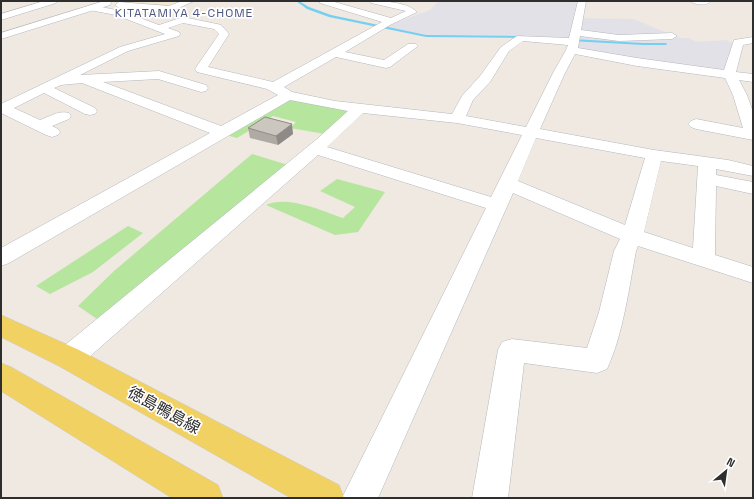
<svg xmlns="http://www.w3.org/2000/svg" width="754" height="499" font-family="'Space Grotesk','Noto Sans JP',sans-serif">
  <rect width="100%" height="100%" fill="#efe9e1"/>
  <path fill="#e3e1e8" d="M 439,1 L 578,1 L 575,18 L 633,19 L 680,38 L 689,38 L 696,42 L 726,40 L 734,44 L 725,74 L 575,51 L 579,39 L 536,36 L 475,35 L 453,37 L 425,35 L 383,27 L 430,10 Z"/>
  <path fill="#f0e6d1" d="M 100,1 L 186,1 L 171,8 Z"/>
  <path fill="#b6e59e" d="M 290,97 L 350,110 L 325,134 L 290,128 L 296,122 L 273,116 L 237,138 L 222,134 Z
    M 252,154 L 288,165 L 100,321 L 78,306 L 114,271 Z
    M 337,179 L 385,192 L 358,232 L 335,235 L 266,205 C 288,195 322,211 343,218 L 355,207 L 320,191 Z
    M 128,226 L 143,233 L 93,272 L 50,294 L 36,286 Z"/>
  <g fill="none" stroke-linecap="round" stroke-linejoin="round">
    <path fill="#75cff0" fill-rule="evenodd" d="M 296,1 L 299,1 L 309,7 L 331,15 L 426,35 L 525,36 L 526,37 L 525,38 L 426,37 L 329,17 L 307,9 Z
      M 572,39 L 643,43 L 666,43 L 667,44 L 666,45 L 643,45 L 571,41 Z"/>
    <defs>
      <path id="street" d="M 44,1 L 57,1 L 56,3 L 1,20 L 1,14 Z
        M 182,1 L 194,1 L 170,12 L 119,8 L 115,5 L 119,2 L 169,6 Z
        M 319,1 L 331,1 L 391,18 L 406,11 L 371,3 L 370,1 C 382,1 408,2 417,12 L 390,25 L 345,52 L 384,60 L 408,44 L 416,44 L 418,46 L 390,67 L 386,68 L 336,57 L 284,87 L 292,92 L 335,101 L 452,114 L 462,96 L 480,76 L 501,47 L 517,36 L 569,38 L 578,1 L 586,1 L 581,30 L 619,35 L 672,33 L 677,36 L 672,39 L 619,41 L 580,36 L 578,48 L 637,58 L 724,70 L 734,40 L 753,37 L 753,43 L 743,45 L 736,72 L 753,74 L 753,82 L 739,80 L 747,95 L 753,112 L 753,140 L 696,129 L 691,127 L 688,124 L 691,121 L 696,119 L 743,128 L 733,95 L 725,78 L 637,66 L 575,54 L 565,73 L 540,129 L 654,150 L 728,160 L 753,166 L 753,176 L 716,169 L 716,175 L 753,182 L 753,194 L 716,186 L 715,255 L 753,267 L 753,283 L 638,246 L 636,251 C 629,288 623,335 607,369 L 597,373 L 524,363 L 508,498 L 472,498 L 498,350 L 502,342 L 512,339 L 587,348 L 599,312 L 614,251 L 620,239 L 513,193 L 378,498 L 342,498 L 486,208 L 318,155 L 79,366 L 69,370 L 59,366 L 55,358 L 59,350 L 317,139 L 348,111 L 290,100 L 9,263 L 1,266 L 1,248 L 210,133 L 82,83 L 61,85 L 54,88 L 95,108 L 97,111 L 95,114 L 90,115 L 85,114 L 44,93 L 14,108 L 40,120 C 49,117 59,110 69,113 L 71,116 L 69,119 L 52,126 L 58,129 L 60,132 L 58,135 L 52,137 L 46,135 L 1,113 L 1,104 L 120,47 L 165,34 L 116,15 L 89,10 L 88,8 L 89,6 L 92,5 L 121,11 L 159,25 L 183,17 L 217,24 L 221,25 L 229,34 L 208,67 L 273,82 L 382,22 L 320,3 ZM 183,23 L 214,29 L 219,34 L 195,69 L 197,72 L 267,89 L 278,95 L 221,126 L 103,82 L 158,79 L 201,92 L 206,91 L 208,88 L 206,85 L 159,71 L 80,75 L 128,51 L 179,36 L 180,34 L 179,32 L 168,28 ZM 523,41 L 568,45 L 566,50 L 553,73 L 526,127 L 466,116 L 473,100 L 490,82 L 509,51 ZM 363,113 L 457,123 L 522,135 L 491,197 L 327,147 ZM 536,138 L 645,158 L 625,225 L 518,181 ZM 661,161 L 698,166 L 693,248 L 644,232 Z
        M 690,1 L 710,1 L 710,2 C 706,6 694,5 690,1 Z"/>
      <path id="secondary" d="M 104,1 L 110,1 L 111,3 L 110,5 L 1,39 L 1,33 Z"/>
      <path id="primary" d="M 1,315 L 79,350 L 339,485 L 344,498 L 291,498 L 59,366 L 1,337 Z
        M 1,363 L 11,367 L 218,485 L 223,498 L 172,498 L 1,391 Z"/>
    </defs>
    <use href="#street" stroke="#b4b7c1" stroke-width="1"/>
    <use href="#secondary" stroke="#b4b7c1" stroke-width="1"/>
    <use href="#primary" stroke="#c9c9c9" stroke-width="1"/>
    <use href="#street" fill="#fff" fill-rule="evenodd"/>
    <use href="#secondary" fill="#fff" fill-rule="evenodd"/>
    <use href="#primary" fill="#f2d163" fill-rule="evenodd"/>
  </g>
  <path fill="#afaba4" d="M 248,128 L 293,134 L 278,145 L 250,138 Z"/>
  <path fill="#8e8b86" d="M 292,124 L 293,134 L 278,145 L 276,136 Z"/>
  <path fill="#cbc7bf" stroke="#8e8b86" d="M 265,117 L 292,124 L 276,136 L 248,128 Z"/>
  <g text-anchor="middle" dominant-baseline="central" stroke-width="3.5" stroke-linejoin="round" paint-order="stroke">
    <g font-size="12" letter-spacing="1" fill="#4d5680" stroke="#fff">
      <text x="184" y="13">KITATAMIYA 4-CHOME</text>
    </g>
    <g font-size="16" fill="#2e2e2e" stroke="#fff">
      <text transform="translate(164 410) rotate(29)">徳島鴨島線</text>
    </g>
  </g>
  <rect width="754" height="499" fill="none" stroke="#2e2e2e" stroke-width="4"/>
  <g transform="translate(726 471) rotate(29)" stroke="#ffffff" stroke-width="3" paint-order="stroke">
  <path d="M0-3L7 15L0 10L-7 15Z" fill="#2e2e2e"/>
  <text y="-6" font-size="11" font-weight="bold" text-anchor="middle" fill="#2e2e2e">N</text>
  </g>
</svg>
